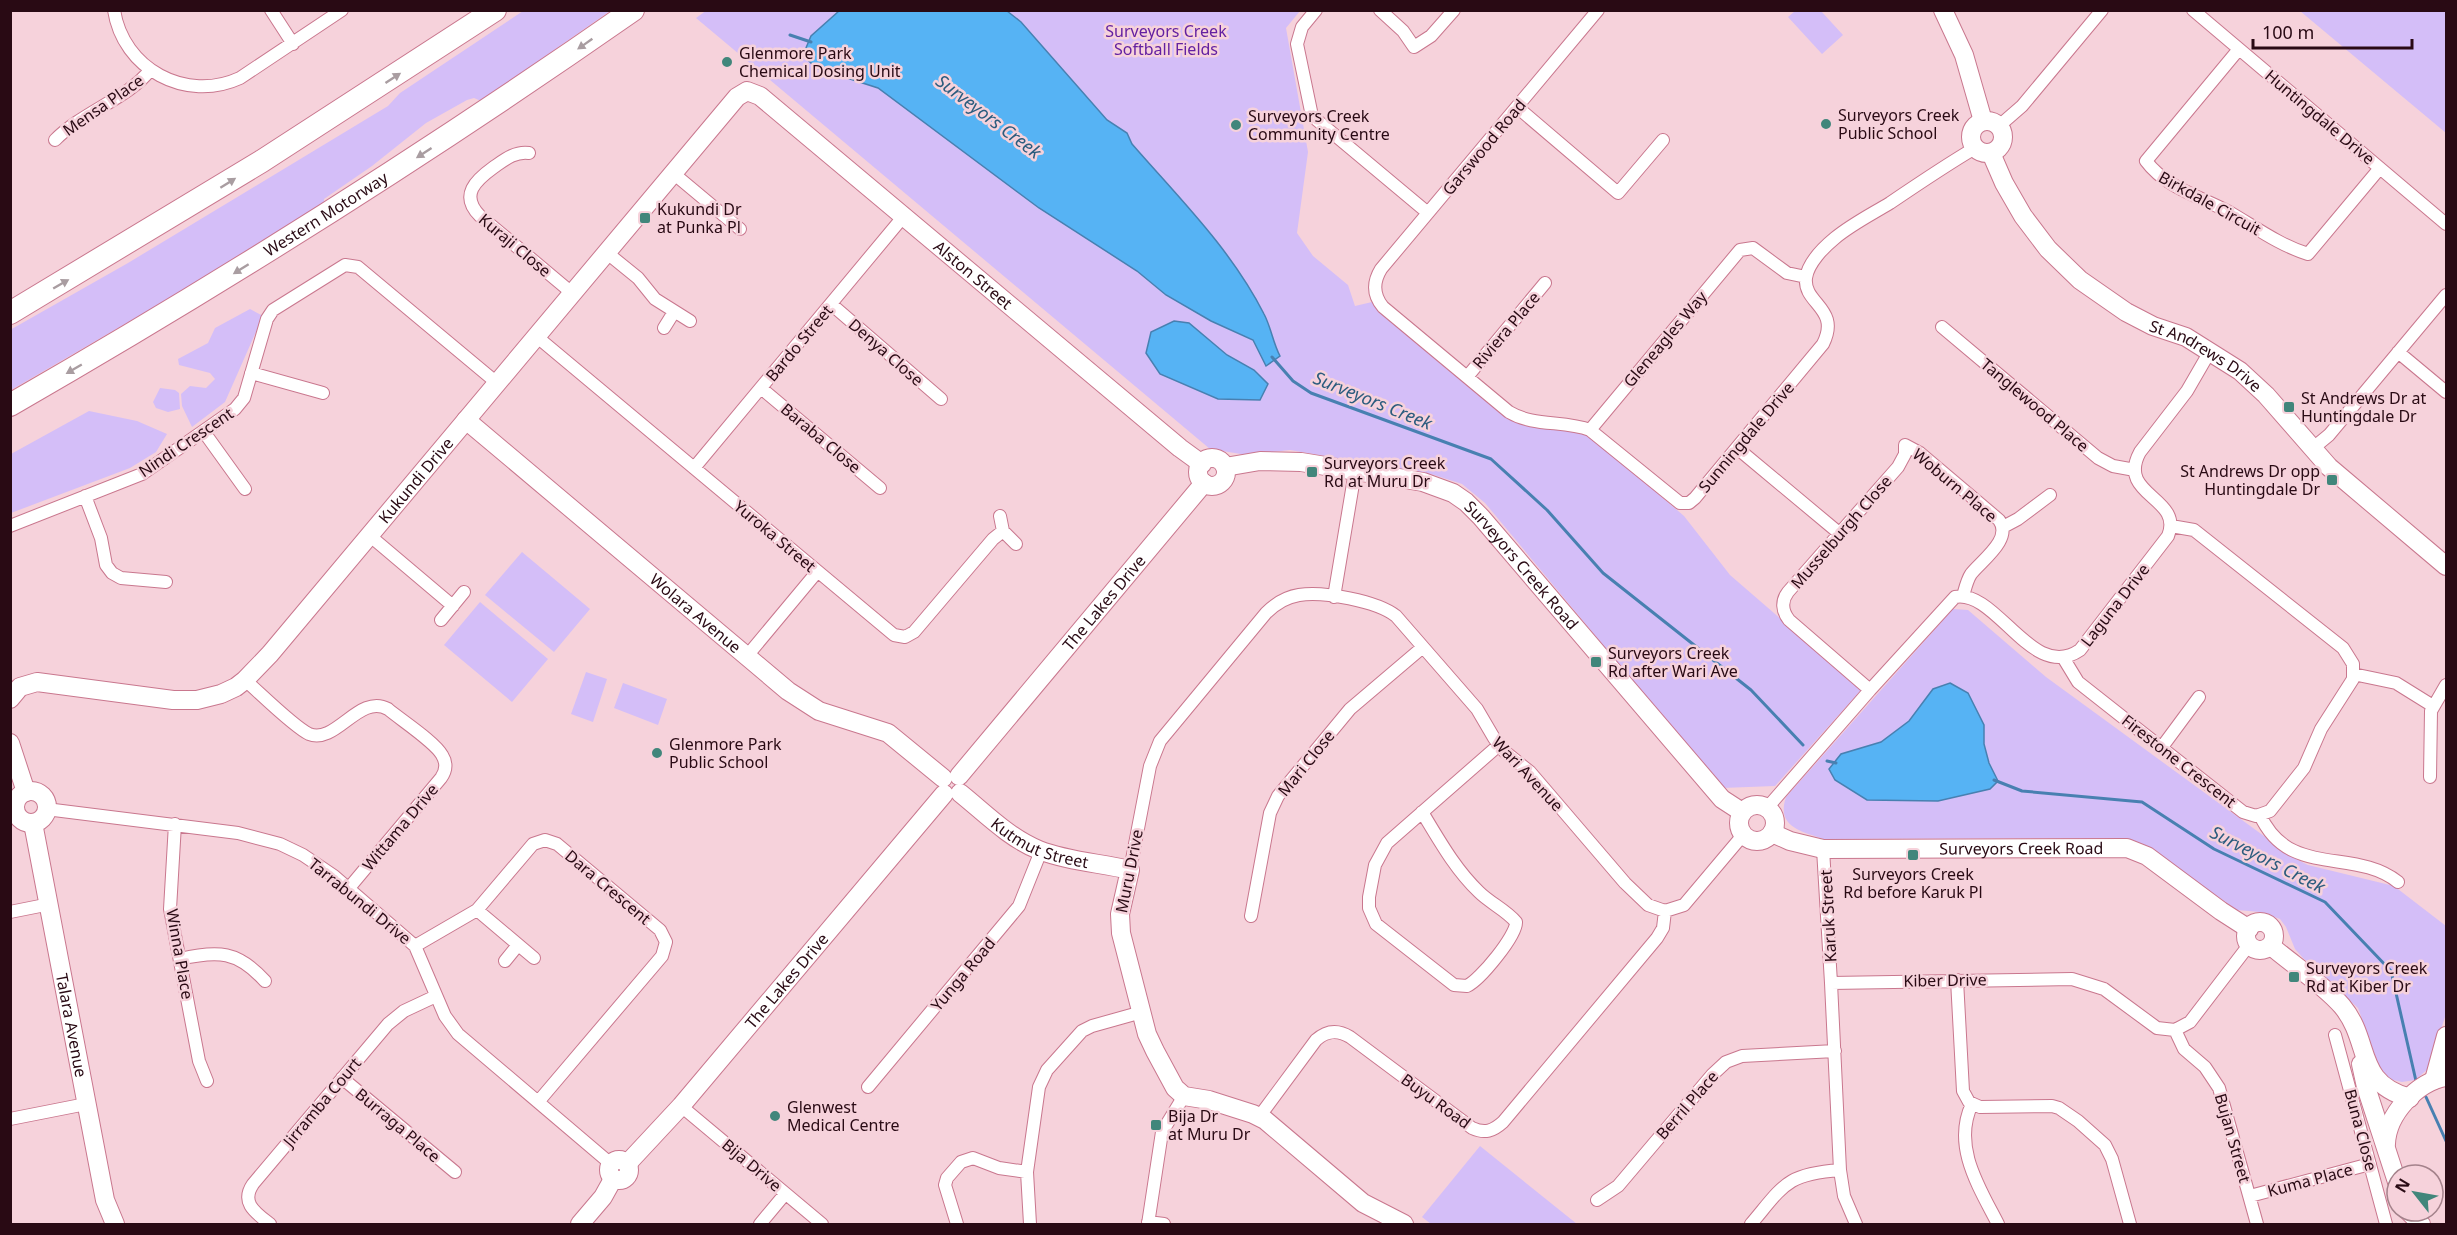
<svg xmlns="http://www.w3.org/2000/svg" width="2457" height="1235" font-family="'Noto Sans',sans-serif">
  <rect width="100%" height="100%" fill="#f6d2db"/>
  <path fill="#d4bef8" d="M 707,10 L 1300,11 L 1286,28 L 1308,152 L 1297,233 L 1313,256 L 1348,285 L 1355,306 L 1372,302 L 1507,417 L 1588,434 L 1684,516 L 1730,575 L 1862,689 L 1775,786 L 1722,788 L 1485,503 L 1462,484 L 1434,475 L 1290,450 L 1247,455 L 1210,449 L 696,18 Z
    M 523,11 L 610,11 L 481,101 L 474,98 L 467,100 L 426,123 L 372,166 L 324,199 L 324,203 L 168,299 L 11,390 L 10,330 L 128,263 L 388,106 L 400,93 Z
    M 1795,11 L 1821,11 L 1843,35 L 1822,54 L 1788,17 Z
    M 2300,11 L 2446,11 L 2446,133 Z
    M 250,309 L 263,316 L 225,402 L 192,427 L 182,406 L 181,394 L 190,386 L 206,388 L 215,379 L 210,373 L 179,365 L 178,359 L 208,343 L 215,328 Z
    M 160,388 L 175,390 L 179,393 L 180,409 L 168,412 L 156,408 L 153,402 Z
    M 89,411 L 137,421 L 167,434 L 156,452 L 130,468 L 11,513 L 11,454 Z
    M 522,552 L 590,609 L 554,652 L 485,595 Z
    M 480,602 L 548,659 L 512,702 L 444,645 Z
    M 1953,609 L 1968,610 L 2046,677 L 2294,858 L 2308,865 L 2394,886 L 2446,926 L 2446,1014 L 2428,1069 L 2415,1080 L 2402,1082 L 2389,1079 L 2379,1066 L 2358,1008 L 2303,958 L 2295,949 L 2286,927 L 2280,919 L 2260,912 L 2237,910 L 2143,844 L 2124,838 L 1823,839 C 1801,831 1776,827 1786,797 Z
    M 586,672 L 607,679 L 593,722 L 571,714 Z
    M 623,683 L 667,699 L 658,725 L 614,708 Z
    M 1480,1146 L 1577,1224 L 1431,1224 L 1422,1217 Z"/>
  <path fill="#56b3f4" stroke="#4880b1" stroke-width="1.5" d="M 839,11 L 1007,11 L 1021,22 L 1107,120 L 1127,133 L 1132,144 C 1179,198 1231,249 1264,314 C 1271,327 1273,343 1280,356 L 1266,366 L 1253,340 L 1211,321 L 1166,295 L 1137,271 L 1039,208 L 878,88 L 816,68 L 803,55 L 811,36 Z
    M 1174,321 L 1189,323 L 1227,355 L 1254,370 L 1268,384 L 1260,400 L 1218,399 L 1160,374 L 1146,353 L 1151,332 Z
    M 1950,683 L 1968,693 L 1984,725 L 1984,744 L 1989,763 L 1998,781 L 1990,789 L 1938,801 L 1867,800 L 1835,780 L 1829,769 L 1841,754 L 1881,742 L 1909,721 L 1933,689 Z"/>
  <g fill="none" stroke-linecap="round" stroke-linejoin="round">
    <path stroke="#4880b1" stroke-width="3" d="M 790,35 L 811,42
      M 1272,357 L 1293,381 L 1311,393 L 1491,459 L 1547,510 L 1603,573 L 1751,690 L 1803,745
      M 1827,761 L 1836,763
      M 1994,780 L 2022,791 L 2142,802 L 2214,849 L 2325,902 L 2391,971 L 2416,1081
      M 2426,1097 L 2446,1141"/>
    <defs>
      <path id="street" d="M 114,10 C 123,69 186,103 240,78 L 342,10
        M 271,10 L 293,44
        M 1316,10 L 1302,27 L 1297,44 L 1312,116 L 1428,213
        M 1380,10 L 1403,31 L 1414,47 L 1431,36 L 1454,10
        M 1598,10 L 1381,269 C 1373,282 1373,295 1383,307 L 1509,412 C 1534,427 1564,420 1590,430 L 1680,503 L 1689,503 L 1695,498 L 1823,344 C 1841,308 1803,304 1806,278 C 1808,263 1824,247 1835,238 C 1852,224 1872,214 1890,203 C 1918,184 1946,165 1975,148
        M 2193,10 L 2446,224
        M 2239,49 L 2146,161 C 2166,188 2201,197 2229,212 C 2255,227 2279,245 2308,254 L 2380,168
        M 1517,107 L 1618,193 L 1663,140
        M 1999,126 L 2022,106 L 2102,10
        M 55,140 C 81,113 130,97 150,70
        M 529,153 C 515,151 504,160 494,167 C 476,180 459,195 480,216 L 572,293
        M 673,173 L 740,229
        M 606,252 L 638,278 L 655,299 L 690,321
        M 831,304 L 941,399
        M 1942,327 L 2098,458 L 2113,466 L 2135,470
        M 664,328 L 674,312
        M 536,336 L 894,635 L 905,637 L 914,632 L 993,539 L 1003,531
        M 2398,352 L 2446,392
        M 251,373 L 323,393
        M 1467,377 L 1545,283
        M 761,388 L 880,488
        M 1590,430 L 1740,250 L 1753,248 L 1787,273 L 1806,277
        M 204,432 L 245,489
        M 1737,448 L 1839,533
        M 2312,449 L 2329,435 L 2446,295
        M 694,468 L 903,217
        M 85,496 L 101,538 L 106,565 L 112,573 L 121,578 L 166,582
        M 1000,516 L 1003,531 L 1016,544
        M 10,526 L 142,474 L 235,409 L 244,398 L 267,319 L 273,310 L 345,265 L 358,267 L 497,383
        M 2003,527 L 2018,519 L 2050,495
        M 369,535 L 453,606
        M 1334,597 L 1355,472
        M 441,620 L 464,592
        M 747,656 L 817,572
        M 2064,659 L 2078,682 L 2243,812 L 2256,816 L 2270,811 L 2304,768 L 2321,729 L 2353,679 L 2353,664 L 2343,648 L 2194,530 L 2171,526
        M 2353,674 L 2396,683 L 2433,706
        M 245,680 C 260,693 294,727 309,734 C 336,745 359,693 388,709 C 401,720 435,742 442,755 C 447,763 446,771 441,778 L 349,888
        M 1870,690 L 1789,620 C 1782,611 1781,601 1788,592 L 1898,467 L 1905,454 L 1905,445 L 1920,453 L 1999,520 C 2013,539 1982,560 1971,574 C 1967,580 1965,589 1963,596
        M 2162,747 L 2199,697
        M 2430,777 L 2431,711 L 2446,685
        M 10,806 L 15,806
        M 1767,808 L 1870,690 L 1955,597 C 1997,589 2032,683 2080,650 L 2168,536 C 2184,497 2116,496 2140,452 L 2187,391 L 2209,353
        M 46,809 L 238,833 L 280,844 L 303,855 L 334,876 L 415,946 L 445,1016 L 458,1034 L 611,1164
        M 1422,812 C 1439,840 1455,869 1479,892 C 1490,903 1506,910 1516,922 C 1517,935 1480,980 1467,986 L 1454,985 L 1376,924 L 1369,908 L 1369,897 L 1375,865 L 1387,843 L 1499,745
        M 2260,815 C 2289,879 2354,847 2398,882
        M 175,824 L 170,909 L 199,1061 L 207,1081
        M 1823,849 L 1831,983
        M 1130,870 L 1150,766 L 1160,741 L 1266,613 C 1275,604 1286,597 1299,595 C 1323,591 1377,601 1396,616 L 1477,709 L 1494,738 L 1504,751 L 1530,772 L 1625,883 L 1648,905 L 1665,911 L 1684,905 L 1743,835
        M 477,910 L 534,958
        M 10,912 L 50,904
        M 1251,916 L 1270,813 L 1278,796 L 1350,709 L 1423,647
        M 415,946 L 477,910 L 533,844 L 545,840 L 557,844 L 660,930 L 666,942 L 662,956 L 538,1102
        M 180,959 C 218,950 238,951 265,981
        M 505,961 L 518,945
        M 1957,980 L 1963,1091 L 1969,1102 L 1980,1107 L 2052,1106 L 2059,1108 L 2078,1121 L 2105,1145 L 2112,1159 L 2130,1224
        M 2175,1030 L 2184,1049 L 2205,1067 L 2219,1088 L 2257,1224
        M 2335,1035 L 2386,1224
        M 342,1078 L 455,1172
        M 868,1087 L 1019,906 L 1041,851
        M 1972,1104 C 1952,1146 1979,1187 1998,1224
        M 681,1106 L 822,1224
        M 1259,1117 L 1316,1040 C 1326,1031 1337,1029 1350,1037 L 1472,1128 C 1485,1134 1493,1131 1503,1122 L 1657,938 L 1663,928 L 1665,911
        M 10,1119 L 86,1104
        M 2250,1196 L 2370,1164
        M 1597,1200 L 1618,1186 L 1712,1075 L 1726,1062 L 1742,1056 L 1835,1051
        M 1148,1222 L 1164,1224
        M 270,1224 C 256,1213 240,1203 253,1184 L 388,1024 L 404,1011 L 436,996
        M 760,1224 L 785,1194
        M 957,1224 L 945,1185 L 947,1178 L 961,1162 L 973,1158 L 999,1168 L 1027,1172
        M 1030,1224 L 1027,1172 L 1039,1087 L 1047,1070 L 1082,1031 L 1092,1026 L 1142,1012
        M 1148,1224 L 1162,1132 L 1184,1096
        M 1751,1224 C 1784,1185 1786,1174 1840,1170
        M 1856,1224 L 1844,1196 L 1840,1170 L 1831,983 L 2072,979 L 2104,989 L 2157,1028 L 2175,1030 L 2190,1022 L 2249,945"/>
      <g id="secondary">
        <path d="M 1943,10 L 1964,55 L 1983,121"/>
        <circle cx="1987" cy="137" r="16"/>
        <path id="s1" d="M 1991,153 L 2004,183 L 2023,216 L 2048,249 L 2080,280 L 2126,312 L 2153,326 L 2186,337 L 2240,371 L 2266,395 L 2329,467 L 2446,566"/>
        <path id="s2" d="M 466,420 L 788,691 L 819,711 L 888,733 L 943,778"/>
        <circle cx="1212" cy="472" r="14"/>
        <path id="s3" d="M 1225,467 L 1260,461 L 1301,462 L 1423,482 L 1453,493 L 1466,502 L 1481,517 L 1722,799 L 1742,812"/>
        <path id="s4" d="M 10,699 L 20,687 L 37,682 L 173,700 L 197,700 L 221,694 L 236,687 L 245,680 L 270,654 L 737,97 L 747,91 L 760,96 L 1180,448 L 1202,464"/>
        <path d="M 10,743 L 26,792"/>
        <path id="s5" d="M 959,776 L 1204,483"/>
        <circle cx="31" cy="807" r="16"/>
        <path id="s6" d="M 960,793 C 985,813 1009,838 1039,850 C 1067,861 1100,863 1130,870 L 1120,914 L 1121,933 L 1147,1034 L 1155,1051 L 1175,1088 L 1184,1096 L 1209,1100 L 1253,1114 L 1265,1120 L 1363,1203 L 1404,1224"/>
        <circle cx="1757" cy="823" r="18"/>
        <path id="s7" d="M 33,823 L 105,1200 L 115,1224"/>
        <path id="s8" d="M 1772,833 L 1790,841 L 1823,849 L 2127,848 L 2147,856 L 2221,911 L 2249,929"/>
        <circle cx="2260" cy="936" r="14"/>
        <path d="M 2271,946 C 2292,964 2324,985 2342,1006 C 2372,1042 2354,1083 2410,1098"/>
        <path d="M 2361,1064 L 2366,1087 L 2397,1182"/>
        <path d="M 2434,1080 L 2446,1036"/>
        <path d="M 2386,1144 C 2387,1114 2417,1082 2446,1077"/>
        <circle cx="619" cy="1170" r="10"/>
        <path id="s9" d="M 627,1164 L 681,1106 L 944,794"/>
        <path d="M 2408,1211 L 2421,1224"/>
        <path d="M 580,1224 L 603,1197 L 613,1179"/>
      </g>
      <g id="highway">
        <path d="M 10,313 L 262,161 L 495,10"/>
        <path id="s10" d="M 10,405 C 224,282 431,151 633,10"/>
      </g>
    </defs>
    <use href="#street" stroke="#c9778e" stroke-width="14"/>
    <use href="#secondary" stroke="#c9778e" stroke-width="20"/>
    <use href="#highway" stroke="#c9778e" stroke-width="24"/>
    <use href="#street" stroke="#fff" stroke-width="12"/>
    <use href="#secondary" stroke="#fff" stroke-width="18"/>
    <use href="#highway" stroke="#fff" stroke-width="22"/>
  </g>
  <defs><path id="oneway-solid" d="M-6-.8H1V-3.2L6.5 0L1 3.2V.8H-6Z" transform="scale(1.5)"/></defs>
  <g fill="#a99da1">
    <use href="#oneway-solid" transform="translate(585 44) rotate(145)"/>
    <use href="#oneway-solid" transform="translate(393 78) rotate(-33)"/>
    <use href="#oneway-solid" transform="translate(424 153) rotate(147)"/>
    <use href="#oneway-solid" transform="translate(228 183) rotate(-32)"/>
    <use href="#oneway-solid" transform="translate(241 269) rotate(148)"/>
    <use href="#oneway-solid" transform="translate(61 284) rotate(-30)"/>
    <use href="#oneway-solid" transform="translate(74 369) rotate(150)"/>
  </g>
  <g fill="#41867b" stroke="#f6d2db" stroke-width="2">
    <circle cx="727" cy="62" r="6"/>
    <circle cx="1826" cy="124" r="6"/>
    <circle cx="1236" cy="125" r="6"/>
    <rect x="639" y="212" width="12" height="12" rx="3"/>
    <rect x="2283" y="401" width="12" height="12" rx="3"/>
    <rect x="1306" y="466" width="12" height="12" rx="3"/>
    <rect x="2326" y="474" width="12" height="12" rx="3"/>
    <rect x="1590" y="656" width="12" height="12" rx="3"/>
    <circle cx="657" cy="753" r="6"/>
    <rect x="1907" y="849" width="12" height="12" rx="3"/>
    <rect x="2288" y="971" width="12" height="12" rx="3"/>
    <circle cx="775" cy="1116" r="6"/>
    <rect x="1150" y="1119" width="12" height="12" rx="3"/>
  </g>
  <g text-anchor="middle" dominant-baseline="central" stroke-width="5" stroke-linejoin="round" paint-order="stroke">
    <g font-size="16" fill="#6320a1" stroke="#f6d2db">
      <text x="1166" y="31">Surveyors Creek<tspan x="1166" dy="18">Softball Fields</tspan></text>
    </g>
    <g font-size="16" fill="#290a14" stroke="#f6d2db" text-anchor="start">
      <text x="739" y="53">Glenmore Park<tspan x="739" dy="18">Chemical Dosing Unit</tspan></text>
      <text x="1838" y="115">Surveyors Creek<tspan x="1838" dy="18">Public School</tspan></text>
      <text x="1248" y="116">Surveyors Creek<tspan x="1248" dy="18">Community Centre</tspan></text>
      <text x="657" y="209">Kukundi Dr<tspan x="657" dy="18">at Punka Pl</tspan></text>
      <text x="2301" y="398">St Andrews Dr at<tspan x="2301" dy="18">Huntingdale Dr</tspan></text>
      <text x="1324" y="463">Surveyors Creek<tspan x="1324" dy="18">Rd at Muru Dr</tspan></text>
      <text x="2320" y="471" text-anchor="end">St Andrews Dr opp<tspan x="2320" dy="18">Huntingdale Dr</tspan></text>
      <text x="1608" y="653">Surveyors Creek<tspan x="1608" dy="18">Rd after Wari Ave</tspan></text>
      <text x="669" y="744">Glenmore Park<tspan x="669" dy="18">Public School</tspan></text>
      <text x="1913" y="874" text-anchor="middle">Surveyors Creek<tspan x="1913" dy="18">Rd before Karuk Pl</tspan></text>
      <text x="2306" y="968">Surveyors Creek<tspan x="2306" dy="18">Rd at Kiber Dr</tspan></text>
      <text x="787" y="1107">Glenwest<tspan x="787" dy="18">Medical Centre</tspan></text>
      <text x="1168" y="1116">Bija Dr<tspan x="1168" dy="18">at Muru Dr</tspan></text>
    </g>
    <g font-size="16" fill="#290a14" stroke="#f6d2db">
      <text transform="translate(103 105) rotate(-35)">Mensa Place</text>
      <text transform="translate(2320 117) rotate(40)">Huntingdale Drive</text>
      <text transform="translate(1484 147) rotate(-50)">Garswood Road</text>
      <text transform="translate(2210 203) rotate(29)">Birkdale Circuit</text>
      <text stroke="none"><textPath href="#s10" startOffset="369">Western Motorway</textPath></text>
      <text transform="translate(515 245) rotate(40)">Kuraji Close</text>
      <text stroke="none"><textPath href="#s4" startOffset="1314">Alston Street</textPath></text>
      <text transform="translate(1506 330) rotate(-50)">Riviera Place</text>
      <text transform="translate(1665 339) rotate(-50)">Gleneagles Way</text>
      <text transform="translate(799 343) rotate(-50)">Bardo Street</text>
      <text transform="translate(886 352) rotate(41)">Denya Close</text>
      <text stroke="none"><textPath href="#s1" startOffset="304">St Andrews Drive</textPath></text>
      <text transform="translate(2035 405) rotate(40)">Tanglewood Place</text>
      <text transform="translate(1746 437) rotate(-50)">Sunningdale Drive</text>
      <text transform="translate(821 438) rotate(40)">Baraba Close</text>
      <text transform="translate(186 442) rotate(-34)">Nindi Crescent</text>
      <text stroke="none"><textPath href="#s4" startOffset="510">Kukundi Drive</textPath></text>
      <text transform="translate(1955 485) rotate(40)">Woburn Place</text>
      <text transform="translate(1841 532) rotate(-49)">Musselburgh Close</text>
      <text transform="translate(775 536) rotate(40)">Yuroka Street</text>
      <text stroke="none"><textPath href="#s3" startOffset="332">Surveyors Creek Road</textPath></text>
      <text stroke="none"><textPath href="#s5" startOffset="226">The Lakes Drive</textPath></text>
      <text transform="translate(2115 605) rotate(-52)">Laguna Drive</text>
      <text stroke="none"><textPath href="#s2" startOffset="300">Wolara Avenue</textPath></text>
      <text transform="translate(2179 761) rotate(38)">Firestone Crescent</text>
      <text transform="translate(1306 763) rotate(-51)">Mari Close</text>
      <text transform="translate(1528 774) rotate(47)">Wari Avenue</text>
      <text transform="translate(400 827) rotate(-50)">Wittama Drive</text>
      <text stroke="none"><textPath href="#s6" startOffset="96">Kutmut Street</textPath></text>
      <text stroke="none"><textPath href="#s8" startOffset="252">Surveyors Creek Road</textPath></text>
      <text transform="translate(1129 871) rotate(-79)">Muru Drive</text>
      <text transform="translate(608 887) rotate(40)">Dara Crescent</text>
      <text transform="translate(360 901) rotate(39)">Tarrabundi Drive</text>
      <text transform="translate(1828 916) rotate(-93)">Karuk Street</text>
      <text transform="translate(180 954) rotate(80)">Winna Place</text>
      <text transform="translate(963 974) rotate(-50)">Yunga Road</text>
      <text stroke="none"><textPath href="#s9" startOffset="243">The Lakes Drive</textPath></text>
      <text transform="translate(1945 980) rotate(-1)">Kiber Drive</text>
      <text stroke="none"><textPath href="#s7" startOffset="206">Talara Avenue</textPath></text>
      <text transform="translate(1436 1101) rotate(36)">Buyu Road</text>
      <text transform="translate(322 1102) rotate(-50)">Jirramba Court</text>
      <text transform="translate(1687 1105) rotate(-49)">Berril Place</text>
      <text transform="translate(398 1125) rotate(40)">Burraga Place</text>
      <text transform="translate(2361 1130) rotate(75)">Buna Close</text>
      <text transform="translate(2233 1138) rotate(74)">Bujan Street</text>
      <text transform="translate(752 1165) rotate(40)">Bija Drive</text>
      <text transform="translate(2310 1180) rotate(-15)">Kuma Place</text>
    </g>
    <g font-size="18" font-style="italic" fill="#2c5c7e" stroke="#f6d2db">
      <text transform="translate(989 116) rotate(37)">Surveyors Creek</text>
      <text transform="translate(1373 400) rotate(22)">Surveyors Creek</text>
      <text transform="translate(2268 859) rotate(27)">Surveyors Creek</text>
    </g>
  </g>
  <rect width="2457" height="1235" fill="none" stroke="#290a14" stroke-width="24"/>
  <g transform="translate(2415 1193) rotate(301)"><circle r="28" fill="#f6d2db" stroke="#a4828b" stroke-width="1.5"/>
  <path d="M0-4.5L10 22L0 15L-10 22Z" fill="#41867b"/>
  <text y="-9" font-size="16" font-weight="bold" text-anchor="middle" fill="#290a14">N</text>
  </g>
  <path d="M2253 39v9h159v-9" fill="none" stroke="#290a14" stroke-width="3"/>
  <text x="2262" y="39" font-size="18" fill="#290a14" stroke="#f6d2db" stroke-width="4.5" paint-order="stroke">100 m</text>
</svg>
